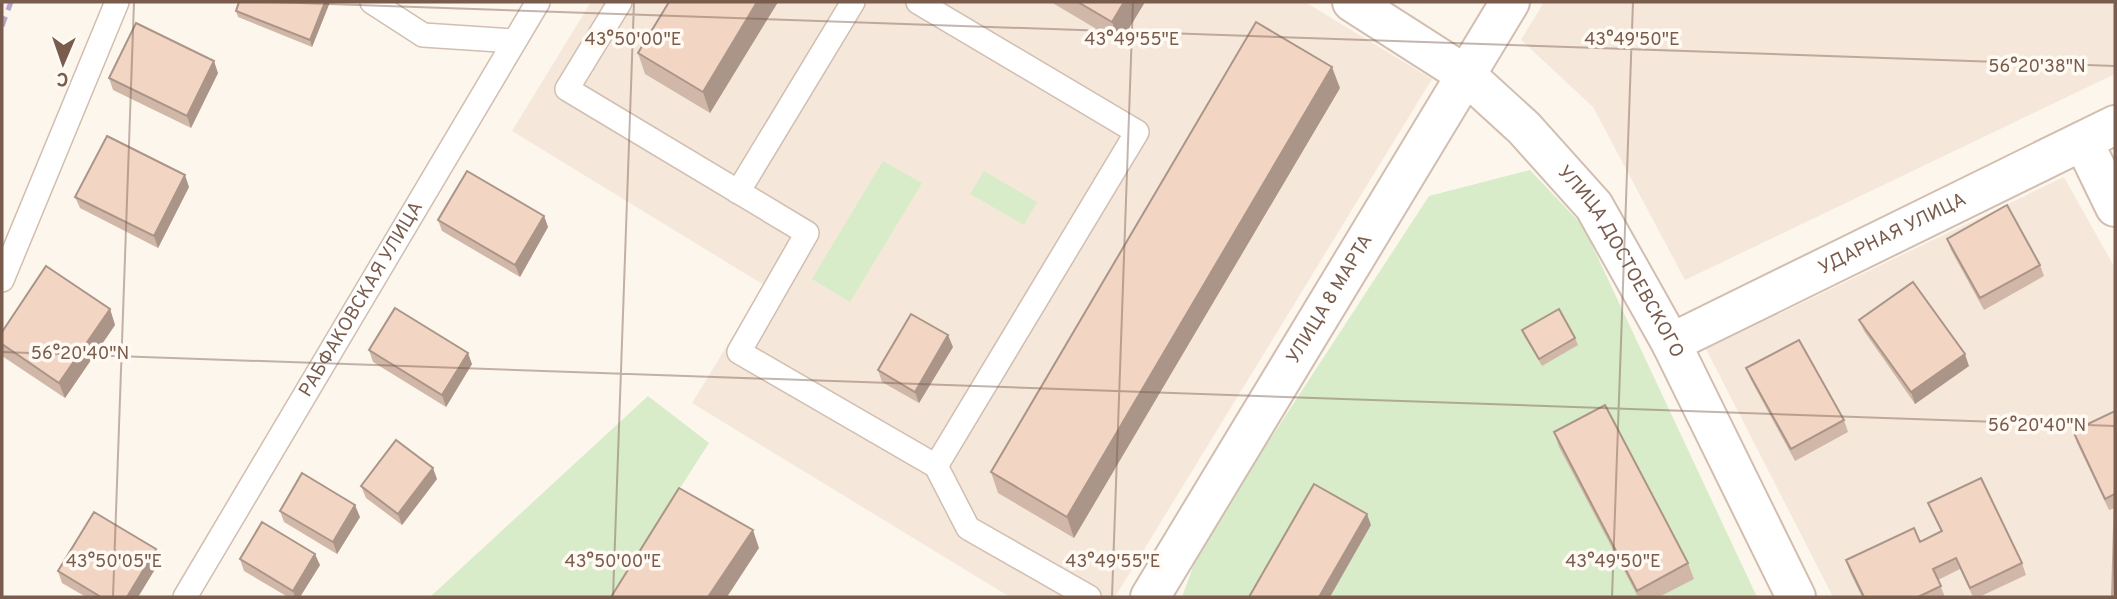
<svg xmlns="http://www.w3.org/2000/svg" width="2117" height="599" font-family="Overpass,sans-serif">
  <rect width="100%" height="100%" fill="#fdf6ec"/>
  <path fill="#f5e8da" d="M 591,2 L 1305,2 L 1432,79 L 1115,597 L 1010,597 L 692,403 L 764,285 L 512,131 Z
    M 1544,2 L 2115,2 L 2115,74 L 1685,280 L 1593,107 L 1521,40 Z
    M 2064,177 L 2115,268 L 2115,597 L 1833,597 L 1706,349 Z"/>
  <path fill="#d8ecc9" d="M 883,161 L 922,183 L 850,302 L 812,279 Z
    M 1530,170 L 1583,226 L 1757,597 L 1182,597 L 1201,545 L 1429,196 Z
    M 984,171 L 1037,202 L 1024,225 L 970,194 Z
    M 648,396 L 709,443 L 610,597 L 430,597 Z"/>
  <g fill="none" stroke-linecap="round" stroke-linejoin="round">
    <defs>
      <g id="service">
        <path d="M 372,2 L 423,35 L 514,41"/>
        <path d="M 620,2 L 567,89 L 807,233 L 739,352 L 936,466 L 968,528 L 1089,597"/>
        <path d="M 918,2 L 1137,132 L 936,466"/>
        <path d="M 738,192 L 853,2"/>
        <path d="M 2,280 L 117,2"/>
        <path id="s1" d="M 185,597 L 538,2"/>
      </g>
      <g id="minor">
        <path id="s2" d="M 1352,2 L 1466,75 L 1524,128 L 1594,206 L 1671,343 L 1796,597"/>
        <path d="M 2083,141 L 2115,207"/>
        <path id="s3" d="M 1671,343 L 2115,125"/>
        <path id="s4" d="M 1150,597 L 1510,2"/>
      </g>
    </defs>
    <use href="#service" stroke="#d1beb0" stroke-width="26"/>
    <use href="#minor" stroke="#d1beb0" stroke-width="42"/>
    <use href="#service" stroke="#fff" stroke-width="23"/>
    <use href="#minor" stroke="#fff" stroke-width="38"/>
    <path stroke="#b9a8c9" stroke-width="5" stroke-dasharray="10 7" stroke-linecap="butt" d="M 2,26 L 11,2"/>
  </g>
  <path fill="#d1b7a8" d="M 330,2 L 312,47 L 238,17 L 236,11 Z
    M 778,2 L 710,113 L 645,74 L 638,53 Z
    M 1051,2 L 1145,2 L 1120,43 Z
    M 218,73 L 191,128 L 113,90 L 109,78 Z
    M 1340,88 L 1074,538 L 998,493 L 991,472 Z
    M 189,187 L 158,248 L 80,208 L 75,197 Z
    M 544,216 L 548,227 L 520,277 L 442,231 L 438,220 Z
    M 1947,239 L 2040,265 L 2044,276 L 1984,310 L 1951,250 Z
    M 110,309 L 115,325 L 65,398 L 2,356 L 2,332 Z
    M 1859,320 L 1969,366 L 1915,404 L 1864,331 Z
    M 1522,330 L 1575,338 L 1578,345 L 1542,366 L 1524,336 Z
    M 953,347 L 919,403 L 882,382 L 878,370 Z
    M 369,350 L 472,364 L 446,407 L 373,362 Z
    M 1746,368 L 1844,420 L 1848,432 L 1795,461 L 1751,380 Z
    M 2115,411 L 2115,508 L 2109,510 L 2077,443 L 2073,431 Z
    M 1554,432 L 1688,563 L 1694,579 L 1659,597 L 1638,597 L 1559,447 Z
    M 437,479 L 402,525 L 366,498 L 361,486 Z
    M 1928,503 L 2022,563 L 2026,575 L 1979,597 L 1973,597 L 1960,569 L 1938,580 L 1945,597 L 1862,597 L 1850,572 L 1846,560 L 1920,542 L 1941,532 Z
    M 280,511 L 360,517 L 337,554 L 284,522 Z
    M 156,549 L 160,561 L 138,597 L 86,597 L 62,583 L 58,571 Z
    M 240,559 L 320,565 L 300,597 L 288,597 L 244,571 Z"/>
  <path fill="#aa9588" d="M 325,2 L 330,2 L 312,47 L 310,40 Z
    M 757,2 L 778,2 L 710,113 L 703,92 Z
    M 1124,2 L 1145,2 L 1120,43 L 1112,22 Z
    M 214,61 L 218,73 L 191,128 L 187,116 Z
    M 1332,67 L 1340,88 L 1074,538 L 1067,517 Z
    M 185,175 L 189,187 L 158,248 L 154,236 Z
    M 544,216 L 548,227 L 520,277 L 515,265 Z
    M 110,309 L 115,325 L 65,398 L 59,383 Z
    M 948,335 L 953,347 L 919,403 L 915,392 Z
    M 468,353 L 472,364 L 446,407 L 442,395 Z
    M 1965,354 L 1969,366 L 1915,404 L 1911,392 Z
    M 433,468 L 437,479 L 402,525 L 398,514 Z
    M 355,505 L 360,517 L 337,554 L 333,542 Z
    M 1367,514 L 1371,525 L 1330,597 L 1319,597 Z
    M 753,530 L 759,548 L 727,597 L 708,597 Z
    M 156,549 L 160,561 L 138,597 L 127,597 Z
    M 315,554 L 320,565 L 300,597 L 295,597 L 293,591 Z"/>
  <path fill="#f3d5c3" stroke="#aa9588" stroke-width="2" d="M 239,2 L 325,2 L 310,40 L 236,11 Z
    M 669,2 L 757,2 L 703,92 L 638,53 Z
    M 1078,2 L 1124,2 L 1112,22 Z
    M 1256,22 L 1332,67 L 1067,517 L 991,472 Z
    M 136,23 L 214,61 L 187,116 L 109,78 Z
    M 107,136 L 185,175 L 154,236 L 75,197 Z
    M 467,171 L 544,216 L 515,265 L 438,220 Z
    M 2007,205 L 2040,265 L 1980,298 L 1947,239 Z
    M 46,266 L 110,309 L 59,383 L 2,344 L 2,332 Z
    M 1913,282 L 1965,354 L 1911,392 L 1859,320 Z
    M 395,308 L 468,353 L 442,395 L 369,350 Z
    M 1559,309 L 1575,338 L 1539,359 L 1522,330 Z
    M 911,314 L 948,335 L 915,392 L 878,370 Z
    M 1799,340 L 1844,420 L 1791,449 L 1746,368 Z
    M 1605,405 L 1688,563 L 1637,591 L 1554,432 Z
    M 2115,411 L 2115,494 L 2105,499 L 2073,431 Z
    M 396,440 L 433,468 L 398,514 L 361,486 Z
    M 302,473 L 355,505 L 333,542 L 280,511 Z
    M 1981,478 L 2022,563 L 1970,588 L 1956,558 L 1933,569 L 1941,586 L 1918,597 L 1864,597 L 1846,560 L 1914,528 L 1920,542 L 1942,531 L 1928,503 Z
    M 1314,484 L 1367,514 L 1319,597 L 1249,597 Z
    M 679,488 L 753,530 L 708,597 L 611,597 Z
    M 94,512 L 156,549 L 127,597 L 101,597 L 58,571 Z
    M 262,522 L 315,554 L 293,591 L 240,559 Z"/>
  <path fill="none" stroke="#7a5c4d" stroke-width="2" stroke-opacity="0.45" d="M 271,2 L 2115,66M 2,352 L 2115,426M 113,597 L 134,2M 613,597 L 634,2M 1112,597 L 1133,2M 1612,597 L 1633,2M 2112,597 L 2115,491"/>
  <g text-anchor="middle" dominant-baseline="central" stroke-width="7" stroke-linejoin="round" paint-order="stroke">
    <g font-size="19" fill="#7a5c4d" stroke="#fffaf3">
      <text stroke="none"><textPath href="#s3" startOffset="247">УДАРНАЯ УЛИЦА</textPath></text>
      <text stroke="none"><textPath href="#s2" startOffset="380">УЛИЦА ДОСТОЕВСКОГО</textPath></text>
      <text stroke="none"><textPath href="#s1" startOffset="346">РАБФАКОВСКАЯ УЛИЦА</textPath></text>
      <text stroke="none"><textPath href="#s4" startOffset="348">УЛИЦА 8 МАРТА</textPath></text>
    </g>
  </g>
  <g font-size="18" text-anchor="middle" fill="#7a5c4d" stroke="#fffaf3" stroke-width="7" stroke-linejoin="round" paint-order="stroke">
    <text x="633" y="45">43°50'00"E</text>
    <text x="1132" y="45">43°49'55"E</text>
    <text x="1632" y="45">43°49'50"E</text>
    <text x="2037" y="72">56°20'38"N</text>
    <text x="80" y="359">56°20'40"N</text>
    <text x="2037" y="431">56°20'40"N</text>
    <text x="114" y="567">43°50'05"E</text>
    <text x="613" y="567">43°50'00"E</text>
    <text x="1113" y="567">43°49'55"E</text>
    <text x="1613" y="567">43°49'50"E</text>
  </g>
  <rect width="2117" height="599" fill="none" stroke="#7a5c4d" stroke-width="7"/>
  <g transform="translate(63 63) rotate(182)" stroke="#fffaf3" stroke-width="5" paint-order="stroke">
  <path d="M0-5L12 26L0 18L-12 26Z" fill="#7a5c4d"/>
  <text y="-10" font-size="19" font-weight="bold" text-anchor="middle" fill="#7a5c4d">С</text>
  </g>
</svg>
